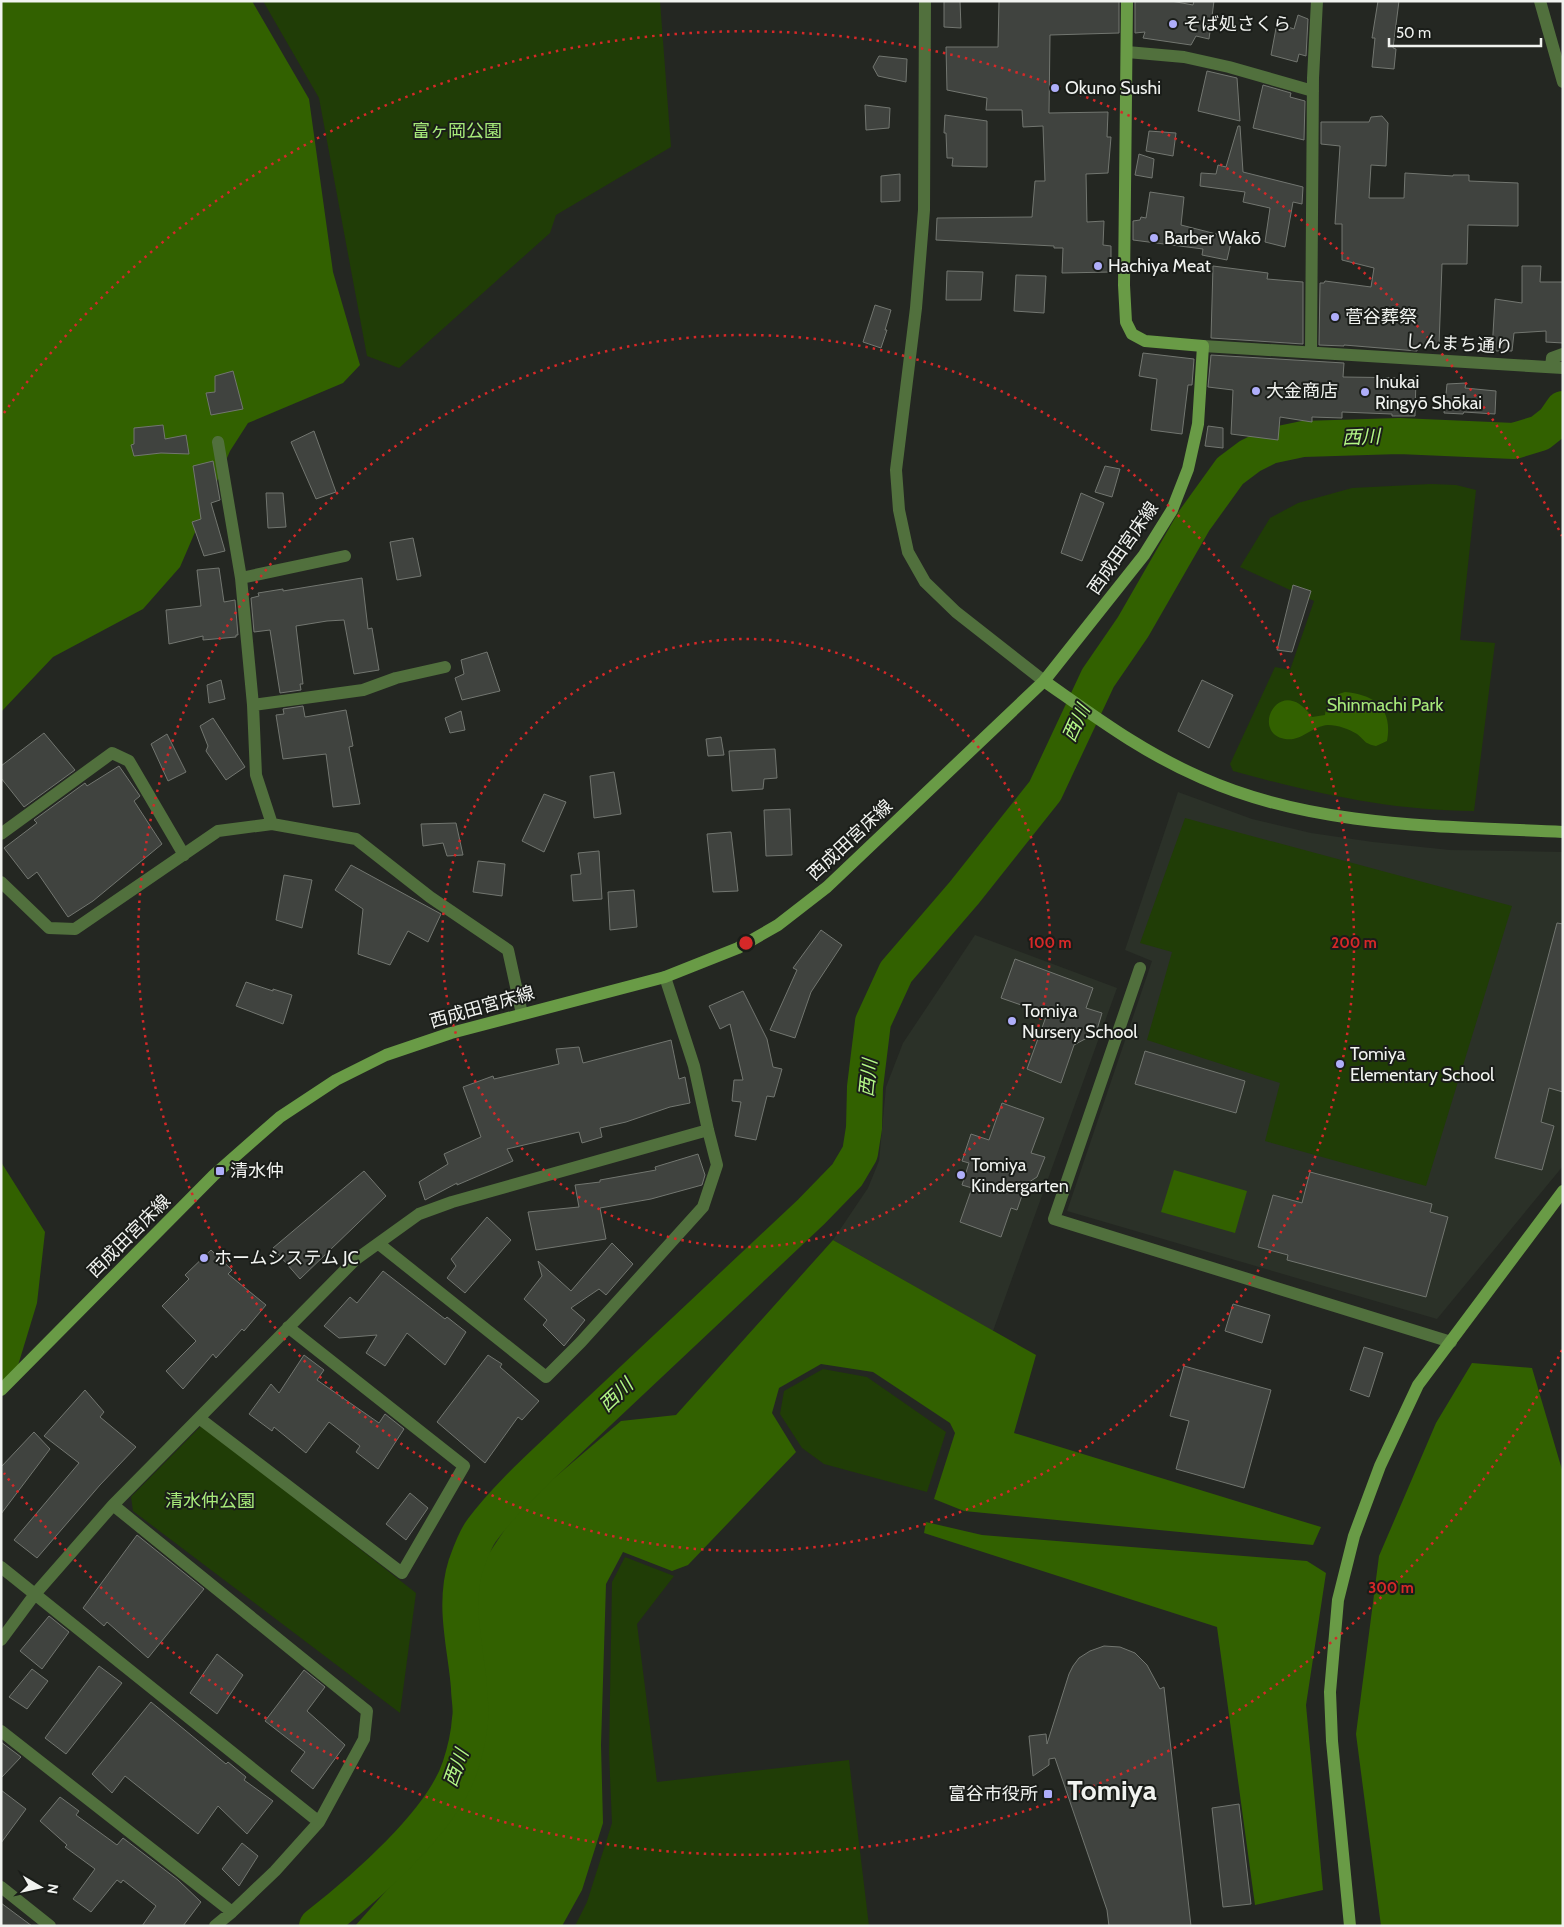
<svg xmlns="http://www.w3.org/2000/svg" width="1564" height="1927" font-family="Cabin,'Noto Sans JP',sans-serif">
  <rect width="100%" height="100%" fill="#242722"/>
  <path fill="#2b3128" d="M 1178,792 L 1252,819 L 1311,833 L 1373,842 L 1450,850 L 1563,852 L 1563,1166 L 1437,1319 L 1067,1211 L 1152,961 L 1125,950 Z
    M 975,935 L 1117,988 L 993,1331 L 833,1240 L 868,1188 L 879,1161 L 886,1087 L 903,1043 Z"/>
  <path fill="#203d06" d="M 263,1 L 660,1 L 671,147 L 556,215 L 550,233 L 399,368 L 367,356 L 319,98 Z
    M 1431,484 L 1456,485 L 1476,490 L 1460,640 L 1495,643 L 1474,811 C 1391,811 1313,793 1233,771 L 1230,764 L 1275,667 L 1290,670 L 1314,601 L 1240,567 L 1270,518 L 1298,503 L 1352,488 Z
    M 1185,818 L 1512,906 L 1426,1186 L 1265,1141 L 1280,1083 L 1147,1040 L 1172,952 L 1140,943 Z
    M 823,1369 L 867,1377 L 946,1432 L 927,1492 L 824,1464 L 802,1448 L 780,1414 L 784,1391 Z
    M 202,1425 L 416,1593 L 400,1713 L 133,1511 L 131,1497 Z
    M 625,1557 L 674,1576 L 637,1624 L 657,1782 L 849,1760 L 869,1926 L 575,1926 L 587,1902 L 612,1823 L 609,1753 L 612,1582 Z"/>
  <path fill="#326100" d="M 1,1 L 252,1 L 309,99 L 333,272 L 360,365 L 343,383 L 248,423 L 230,451 L 180,567 L 143,609 L 53,657 L 1,712 Z
    M 1345,692 C 1375,695 1393,708 1387,741 L 1376,746 C 1363,743 1366,741 1357,734 C 1349,729 1338,725 1328,725 C 1311,726 1302,742 1285,739 C 1249,733 1280,671 1312,717 L 1325,715 C 1327,701 1331,696 1345,692 Z
    M 1,1162 L 45,1232 L 37,1303 L 16,1372 L 1,1381 Z
    M 1174,1170 L 1247,1191 L 1235,1233 L 1161,1212 Z
    M 833,1240 L 1036,1355 L 1014,1433 L 1321,1527 L 1313,1545 L 964,1511 L 934,1499 L 955,1433 L 950,1423 L 873,1372 L 821,1364 L 779,1388 L 772,1413 L 796,1452 L 688,1565 L 672,1571 L 623,1552 L 606,1584 L 601,1745 L 603,1823 L 582,1890 L 562,1926 L 355,1926 L 456,1812 L 481,1734 L 473,1642 L 478,1570 L 519,1508 L 621,1421 L 676,1415 Z
    M 1472,1363 L 1532,1368 L 1563,1473 L 1563,1926 L 1381,1926 L 1356,1734 L 1379,1556 L 1436,1423 Z
    M 926,1522 L 982,1535 L 1307,1561 L 1326,1573 L 1306,1705 L 1323,1890 L 1255,1905 L 1217,1627 L 924,1533 Z"/>
  <g fill="none" stroke-linecap="round" stroke-linejoin="round">
    <path stroke="#326100" stroke-width="36" d="M 317,1926 C 363,1890 442,1822 460,1767 C 465,1752 469,1734 470,1719 C 472,1709 469,1698 469,1688 C 466,1647 453,1606 466,1565 C 470,1554 475,1539 482,1530 C 508,1495 543,1465 574,1435 L 811,1212 L 847,1175 L 860,1153 L 864,1128 L 865,1087 L 873,1022 L 896,972 L 964,893 L 1045,791 L 1098,678 L 1133,627 L 1194,521 L 1230,471 L 1250,456 L 1270,446 L 1303,439 L 1399,436 L 1514,441 L 1540,433 L 1554,422 L 1563,409"/>
  </g>
  <path fill="#40433f" stroke="#727670" d="M 944,1 L 960,1 L 961,28 L 944,27 Z
    M 999,1 L 1119,1 L 1119,33 L 1050,35 L 1049,113 L 1108,112 L 1107,137 L 1111,137 L 1108,173 L 1086,174 L 1087,222 L 1104,221 L 1103,245 L 1111,246 L 1111,272 L 1062,273 L 1063,248 L 1054,248 L 1054,246 L 936,240 L 937,218 L 1032,217 L 1035,181 L 1045,181 L 1043,126 L 1023,127 L 1022,110 L 986,110 L 987,98 L 947,90 L 946,47 L 998,47 Z
    M 1135,1 L 1171,1 L 1193,5 L 1194,1 L 1214,1 L 1209,39 L 1196,36 L 1191,45 L 1143,38 L 1145,32 L 1135,33 Z
    M 1378,1 L 1399,1 L 1393,48 L 1396,49 L 1394,69 L 1372,67 L 1375,38 L 1372,38 Z
    M 1298,15 L 1308,19 L 1306,56 L 1299,54 L 1297,62 L 1271,55 L 1277,23 L 1294,29 Z
    M 879,56 L 907,59 L 906,82 L 878,76 L 873,67 Z
    M 1207,71 L 1237,78 L 1240,121 L 1198,111 Z
    M 1263,85 L 1291,93 L 1290,97 L 1305,101 L 1304,140 L 1253,128 Z
    M 865,105 L 890,108 L 889,128 L 866,130 Z
    M 945,115 L 987,121 L 987,167 L 952,166 L 953,158 L 947,158 L 946,133 L 944,133 Z
    M 1382,116 L 1388,123 L 1386,166 L 1371,165 L 1369,198 L 1404,198 L 1405,173 L 1453,176 L 1453,175 L 1469,175 L 1469,181 L 1518,183 L 1518,226 L 1468,225 L 1467,264 L 1442,264 L 1439,345 L 1417,346 L 1417,351 L 1344,345 L 1344,346 L 1319,345 L 1320,283 L 1324,283 L 1325,281 L 1371,287 L 1374,268 L 1342,260 L 1342,224 L 1335,224 L 1340,146 L 1321,144 L 1321,122 L 1369,122 L 1371,117 Z
    M 1238,126 L 1240,126 L 1243,172 L 1303,187 L 1302,204 L 1293,202 L 1285,247 L 1265,242 L 1270,208 L 1243,202 L 1245,192 L 1200,186 L 1201,173 L 1216,174 L 1218,165 L 1226,167 Z
    M 1149,131 L 1176,133 L 1173,156 L 1146,151 Z
    M 1139,154 L 1154,159 L 1152,178 L 1135,175 Z
    M 900,174 L 900,201 L 881,202 L 881,176 Z
    M 1150,192 L 1184,197 L 1181,225 L 1232,238 L 1227,260 L 1202,255 L 1203,249 L 1133,240 L 1133,221 L 1140,220 L 1141,217 L 1146,218 Z
    M 1213,266 L 1268,273 L 1267,279 L 1303,282 L 1303,344 L 1211,338 Z
    M 1522,266 L 1541,266 L 1540,282 L 1563,282 L 1563,343 L 1546,342 L 1546,331 L 1514,333 L 1512,351 L 1492,351 L 1495,299 L 1522,303 Z
    M 947,271 L 983,272 L 981,300 L 946,300 Z
    M 1016,275 L 1046,276 L 1044,313 L 1014,311 Z
    M 875,305 L 891,310 L 885,330 L 887,330 L 881,348 L 863,342 Z
    M 1143,353 L 1194,359 L 1192,385 L 1188,385 L 1182,434 L 1151,430 L 1157,379 L 1139,376 Z
    M 1211,355 L 1344,363 L 1343,377 L 1416,378 L 1415,416 L 1392,416 L 1392,414 L 1342,412 L 1342,418 L 1312,417 L 1312,422 L 1280,417 L 1278,440 L 1231,434 L 1233,390 L 1208,387 Z
    M 233,371 L 243,409 L 211,415 L 206,393 L 215,392 L 215,376 Z
    M 1466,383 L 1465,388 L 1496,391 L 1495,414 L 1464,412 L 1463,414 L 1444,413 L 1447,384 Z
    M 163,425 L 165,439 L 186,435 L 189,454 L 161,453 L 134,456 L 131,445 L 134,444 L 134,428 Z
    M 1208,426 L 1223,428 L 1223,448 L 1205,446 Z
    M 314,431 L 336,492 L 316,499 L 291,442 Z
    M 213,461 L 220,500 L 211,503 L 225,551 L 204,556 L 192,522 L 201,519 L 193,466 Z
    M 1105,466 L 1120,469 L 1112,497 L 1095,492 Z
    M 266,493 L 283,493 L 286,527 L 268,528 Z
    M 1081,493 L 1104,503 L 1082,561 L 1061,553 Z
    M 413,538 L 421,576 L 397,580 L 390,542 Z
    M 219,568 L 224,602 L 235,600 L 238,635 L 236,635 L 236,637 L 203,640 L 203,636 L 169,644 L 166,610 L 201,606 L 197,570 Z
    M 362,578 L 368,629 L 372,628 L 379,670 L 354,674 L 344,620 L 327,621 L 296,626 L 303,684 L 300,684 L 301,690 L 280,693 L 270,630 L 254,632 L 251,598 L 259,596 L 258,593 L 283,589 L 283,591 Z
    M 1293,585 L 1311,591 L 1292,652 L 1277,650 Z
    M 487,652 L 500,691 L 462,700 L 455,678 L 464,674 L 461,660 Z
    M 221,680 L 225,699 L 209,703 L 207,685 Z
    M 1202,680 L 1233,695 L 1209,748 L 1178,731 Z
    M 303,706 L 305,717 L 346,710 L 353,746 L 349,747 L 360,804 L 333,807 L 326,754 L 283,759 L 276,715 L 284,714 L 283,709 Z
    M 461,711 L 465,730 L 450,733 L 445,718 Z
    M 213,718 L 245,767 L 226,780 L 206,751 L 208,746 L 200,726 Z
    M 44,733 L 75,770 L 24,807 L 1,778 L 1,766 Z
    M 167,734 L 186,772 L 168,781 L 151,744 Z
    M 721,737 L 724,755 L 708,756 L 706,739 Z
    M 775,749 L 777,778 L 764,779 L 763,789 L 732,791 L 729,751 Z
    M 119,766 L 140,796 L 134,801 L 162,844 L 93,901 L 68,917 L 37,872 L 28,879 L 4,848 L 37,823 L 34,820 L 85,783 L 87,786 Z
    M 614,772 L 621,814 L 594,818 L 590,776 Z
    M 544,794 L 566,802 L 544,852 L 522,841 Z
    M 790,809 L 792,855 L 766,856 L 764,810 Z
    M 456,823 L 463,855 L 447,856 L 443,843 L 423,846 L 421,824 Z
    M 731,832 L 738,891 L 713,892 L 707,834 Z
    M 599,851 L 602,899 L 573,901 L 571,875 L 581,874 L 578,853 Z
    M 478,861 L 505,864 L 502,896 L 473,892 Z
    M 351,865 L 441,914 L 428,942 L 408,931 L 390,965 L 358,954 L 363,909 L 335,890 Z
    M 284,875 L 312,880 L 302,928 L 276,920 Z
    M 634,890 L 637,927 L 610,930 L 608,892 Z
    M 1557,923 L 1563,924 L 1563,1092 L 1549,1088 L 1541,1122 L 1554,1126 L 1542,1170 L 1495,1158 Z
    M 821,930 L 842,945 L 811,992 L 795,1038 L 770,1030 L 797,970 L 793,968 Z
    M 1015,959 L 1093,988 L 1086,1008 L 1102,1013 L 1096,1033 L 1074,1045 L 1061,1083 L 1027,1069 L 1047,1014 L 1001,998 Z
    M 246,982 L 273,991 L 273,989 L 292,995 L 283,1024 L 236,1006 Z
    M 743,991 L 767,1039 L 773,1067 L 782,1069 L 774,1097 L 767,1096 L 756,1140 L 735,1136 L 741,1102 L 732,1101 L 734,1080 L 743,1080 L 730,1024 L 720,1029 L 709,1006 Z
    M 671,1040 L 679,1079 L 685,1077 L 690,1103 L 670,1107 L 626,1122 L 600,1128 L 602,1137 L 582,1143 L 579,1132 L 507,1149 L 513,1161 L 457,1185 L 457,1183 L 425,1200 L 419,1182 L 448,1164 L 444,1154 L 481,1137 L 463,1087 L 493,1076 L 494,1079 L 559,1064 L 556,1049 L 579,1047 L 583,1063 Z
    M 1145,1051 L 1245,1081 L 1236,1113 L 1135,1084 Z
    M 1002,1103 L 1044,1118 L 1031,1153 L 1045,1157 L 1037,1177 L 1026,1184 L 1017,1210 L 1011,1208 L 1001,1237 L 960,1222 L 972,1188 L 962,1185 L 969,1163 L 962,1161 L 971,1134 L 989,1140 Z
    M 698,1154 L 705,1175 L 702,1185 L 651,1199 L 600,1208 L 606,1239 L 536,1250 L 528,1212 L 579,1207 L 575,1185 L 600,1182 L 600,1180 L 656,1170 L 655,1167 Z
    M 364,1171 L 386,1196 L 300,1279 L 273,1248 Z
    M 1310,1172 L 1432,1204 L 1430,1212 L 1448,1217 L 1426,1297 L 1287,1260 L 1288,1255 L 1258,1247 L 1273,1195 L 1302,1203 Z
    M 487,1217 L 511,1240 L 465,1293 L 447,1278 L 456,1266 L 451,1259 Z
    M 612,1243 L 633,1264 L 606,1295 L 599,1289 L 571,1308 L 585,1320 L 564,1346 L 543,1325 L 547,1320 L 524,1299 L 542,1276 L 538,1261 L 571,1291 Z
    M 211,1250 L 232,1270 L 228,1274 L 266,1305 L 244,1331 L 242,1329 L 216,1358 L 213,1354 L 183,1389 L 166,1371 L 196,1341 L 162,1306 L 189,1279 L 185,1275 Z
    M 383,1271 L 445,1319 L 447,1317 L 466,1332 L 445,1365 L 407,1333 L 385,1366 L 366,1353 L 377,1335 L 339,1338 L 324,1326 L 350,1297 L 357,1303 Z
    M 1233,1304 L 1270,1315 L 1262,1343 L 1225,1331 Z
    M 1364,1347 L 1383,1353 L 1369,1397 L 1350,1390 Z
    M 304,1355 L 324,1370 L 317,1380 L 379,1423 L 385,1414 L 404,1429 L 378,1469 L 356,1452 L 360,1446 L 329,1422 L 306,1453 L 274,1427 L 272,1431 L 249,1414 L 271,1384 L 279,1393 Z
    M 488,1355 L 502,1364 L 500,1367 L 539,1401 L 522,1420 L 518,1417 L 485,1463 L 437,1422 Z
    M 1184,1366 L 1271,1390 L 1244,1488 L 1176,1469 L 1189,1421 L 1170,1416 Z
    M 85,1390 L 104,1412 L 100,1417 L 136,1447 L 100,1485 L 37,1558 L 14,1540 L 79,1463 L 44,1436 Z
    M 34,1432 L 50,1449 L 1,1514 L 1,1467 Z
    M 410,1493 L 428,1508 L 406,1540 L 386,1524 Z
    M 137,1535 L 204,1589 L 148,1658 L 107,1622 L 104,1626 L 83,1608 Z
    M 49,1616 L 69,1632 L 42,1669 L 20,1651 Z
    M 1104,1646 L 1120,1647 L 1135,1653 L 1147,1665 L 1160,1689 L 1164,1687 L 1191,1926 L 1109,1926 L 1107,1910 L 1055,1758 L 1049,1759 L 1049,1765 L 1033,1776 L 1029,1736 L 1046,1734 L 1047,1744 L 1069,1674 L 1073,1666 L 1079,1658 L 1090,1651 Z
    M 217,1654 L 243,1675 L 217,1714 L 190,1693 Z
    M 99,1666 L 122,1683 L 66,1754 L 45,1738 Z
    M 32,1669 L 48,1681 L 27,1709 L 9,1697 Z
    M 304,1670 L 325,1687 L 307,1711 L 345,1745 L 313,1789 L 291,1771 L 305,1752 L 265,1721 Z
    M 151,1702 L 226,1764 L 228,1762 L 246,1777 L 244,1780 L 273,1801 L 247,1834 L 218,1806 L 198,1834 L 125,1776 L 112,1793 L 92,1774 Z
    M 1,1742 L 21,1757 L 1,1778 Z
    M 1,1790 L 26,1809 L 1,1843 Z
    M 60,1797 L 79,1811 L 76,1815 L 117,1845 L 123,1838 L 178,1880 L 201,1902 L 183,1926 L 142,1926 L 156,1906 L 123,1880 L 121,1883 L 117,1880 L 91,1912 L 73,1899 L 95,1869 L 65,1847 L 67,1845 L 40,1821 Z
    M 1239,1804 L 1251,1904 L 1223,1907 L 1212,1808 Z
    M 242,1843 L 258,1856 L 239,1886 L 222,1869 Z
    M 1,1903 L 32,1926 L 1,1926 Z"/>
  <g fill="none" stroke-linecap="round" stroke-linejoin="round">
    <path stroke="#51703d" stroke-width="12" d="M 925,1 L 924,210 L 916,308 L 896,470 L 899,510 L 908,552 L 925,582 L 956,612 L 1044,681
      M 1540,1 L 1563,82
      M 1127,52 L 1184,57 L 1229,67 L 1313,91
      M 1203,346 L 1563,368
      M 1311,352 L 1313,78 L 1317,1
      M 1551,367 L 1552,358 L 1563,354
      M 218,442 L 241,578 L 253,705 L 256,775 L 272,824 L 356,839 L 430,897 L 508,950 L 522,1014
      M 241,578 L 345,556
      M 253,705 L 363,690 L 396,678 L 445,667
      M 1,834 L 112,753 L 129,761 L 184,855
      M 1,882 L 49,928 L 75,929 L 218,831 L 272,824
      M 1140,968 L 1054,1219 L 1451,1342
      M 379,1244 L 546,1377 L 581,1342 L 703,1207 L 717,1165 L 708,1130 L 694,1066 L 665,977
      M 199,1418 L 402,1573 L 464,1466 L 288,1327
      M 113,1505 L 367,1711 L 364,1739 L 319,1822 L 275,1871 L 232,1912 L 215,1926
      M 1,1567 L 319,1822
      M 1,1640 L 35,1594 L 113,1505 L 355,1260 L 419,1214 L 452,1202 L 708,1130
      M 1,1731 L 232,1912
      M 1,1887 L 50,1926"/>
    <path stroke="#699b46" stroke-width="12" d="M 1044,681 C 1097,718 1142,752 1202,778 C 1314,828 1442,826 1563,832
      M 1,1390 L 214,1175 L 280,1117 L 336,1080 L 386,1055 L 451,1033 L 665,977 L 738,948 L 778,925 L 827,887 L 1044,681 L 1144,555 L 1172,510 L 1188,469 L 1198,424 L 1203,346 L 1145,341 L 1132,334 L 1126,322 L 1124,285 L 1127,1
      M 1350,1926 L 1332,1741 L 1330,1692 L 1338,1600 L 1354,1536 L 1380,1466 L 1418,1385 L 1563,1191"/>
  </g>
  <g fill="none" stroke="#d62828" stroke-width="2.5" stroke-dasharray="2.5 5">
    <circle cx="746" cy="943" r="304"/>
    <circle cx="746" cy="943" r="608"/>
    <path d="M1562 1350A912 912 0 0 1 4 1473M4 413A912 912 0 0 1 1562 536"/>
  </g>
  <g fill="#afaefa" stroke="#1a1d19" stroke-width="2">
    <circle cx="1173" cy="24" r="5"/>
    <circle cx="1055" cy="88" r="5"/>
    <circle cx="1154" cy="238" r="5"/>
    <circle cx="1098" cy="266" r="5"/>
    <circle cx="1335" cy="317" r="5"/>
    <circle cx="1256" cy="391" r="5"/>
    <circle cx="1365" cy="392" r="5"/>
    <circle cx="1012" cy="1021" r="5"/>
    <circle cx="1340" cy="1064" r="5"/>
    <rect x="215" y="1166" width="10" height="10" rx="2.5"/>
    <circle cx="961" cy="1175" r="5"/>
    <circle cx="204" cy="1258" r="5"/>
    <rect x="1043" y="1789" width="10" height="10" rx="2.5"/>
  </g>
  <g text-anchor="middle" dominant-baseline="central" stroke-width="4" stroke-linejoin="round" paint-order="stroke">
    <g font-size="18" fill="#f1f3f0" stroke="#1a1d19" text-anchor="start">
      <text x="1183" y="24">そば処さくら</text>
      <text x="1065" y="88">Okuno Sushi</text>
      <text x="1164" y="238">Barber Wakō</text>
      <text x="1108" y="266">Hachiya Meat</text>
      <text x="1345" y="317">菅谷葬祭</text>
      <text x="1375" y="382">Inukai<tspan x="1375" dy="21">Ringyō Shōkai</tspan></text>
      <text x="1266" y="391">大金商店</text>
      <text x="1022" y="1011">Tomiya<tspan x="1022" dy="21">Nursery School</tspan></text>
      <text x="1350" y="1054">Tomiya<tspan x="1350" dy="21">Elementary School</tspan></text>
      <text x="971" y="1165">Tomiya<tspan x="971" dy="21">Kindergarten</tspan></text>
      <text x="230" y="1171">清水仲</text>
      <text x="214" y="1258">ホームシステム JC</text>
      <text x="1038" y="1794" text-anchor="end">富谷市役所</text>
    </g>
    <g font-size="18" fill="#a7ea7a" stroke="#1a1d19">
      <text x="457" y="131">富ヶ岡公園</text>
      <text x="1385" y="705">Shinmachi Park</text>
      <text x="210" y="1501">清水仲公園</text>
    </g>
    <g font-size="18" fill="#f1f3f0" stroke="#1a1d19">
      <text transform="translate(1459 344) rotate(3)">しんまち通り</text>
      <text transform="translate(1123 548) rotate(-55)">西成田宮床線</text>
      <text transform="translate(850 840) rotate(-43)">西成田宮床線</text>
      <text transform="translate(482 1007) rotate(-16)">西成田宮床線</text>
      <text transform="translate(129 1236) rotate(-45)">西成田宮床線</text>
    </g>
    <g font-size="19" font-style="italic" fill="#b4f787" stroke="#1a1d19">
      <text transform="translate(1361 437) rotate(-2)">西川</text>
      <text transform="translate(1076 723) rotate(-65)">西川</text>
      <text transform="translate(868 1078) rotate(-84)">西川</text>
      <text transform="translate(616 1395) rotate(-44)">西川</text>
      <text transform="translate(456 1768) rotate(-70)">西川</text>
    </g>
    <g font-size="28" font-weight="bold" fill="#f1f3f0" stroke="#1a1d19">
      <text x="1112" y="1790">Tomiya</text>
    </g>
  </g>
  <circle cx="746" cy="943" r="8" fill="#d62828" stroke="#1a1d19" stroke-width="2.5"/>
  <g font-size="15" text-anchor="middle" font-weight="bold" fill="#d62828" stroke="#1a1d19" stroke-width="4" stroke-linejoin="round" paint-order="stroke">
    <text x="1050" y="948">100 m</text>
    <text x="1354" y="948">200 m</text>
    <text x="1391" y="1593">300 m</text>
  </g>
  <rect width="1564" height="1927" fill="none" stroke="#f1f3f0" stroke-width="5"/>
  <g transform="translate(40 1887) rotate(99)" stroke="#1a1d19" stroke-width="4" paint-order="stroke">
  <path d="M0-4L9 19L0 12L-9 19Z" fill="#f1f3f0"/>
  <text y="-8" font-size="14" font-weight="bold" text-anchor="middle" fill="#f1f3f0">N</text>
  </g>
  <path d="M1389 38v8h152v-8" fill="none" stroke="#f1f3f0" stroke-width="2.5"/>
  <text x="1396" y="38" font-size="15" fill="#f1f3f0" stroke="#1a1d19" stroke-width="4" paint-order="stroke">50 m</text>
</svg>
